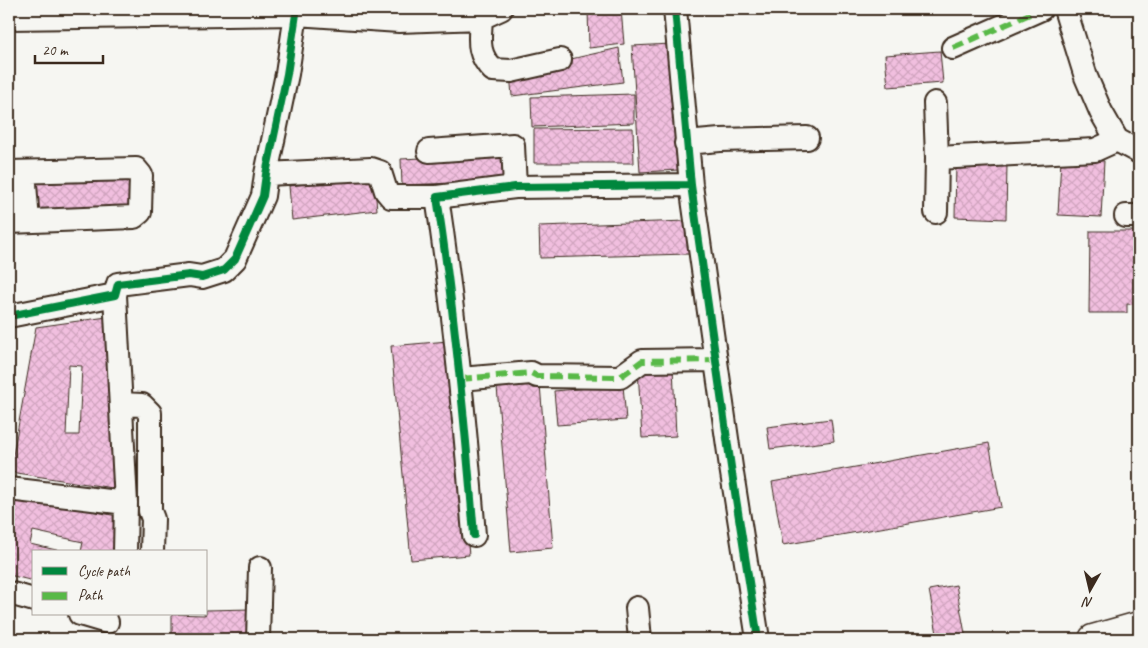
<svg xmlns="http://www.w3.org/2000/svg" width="1148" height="648" font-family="Caveat,sans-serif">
  <defs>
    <pattern id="building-cross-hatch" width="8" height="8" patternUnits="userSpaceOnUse" patternTransform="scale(1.25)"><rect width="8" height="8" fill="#f1bfdf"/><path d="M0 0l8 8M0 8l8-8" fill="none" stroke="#d0a4bf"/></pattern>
  </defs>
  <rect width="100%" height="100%" fill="#f6f6f2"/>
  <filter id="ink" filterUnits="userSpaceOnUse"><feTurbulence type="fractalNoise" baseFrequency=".02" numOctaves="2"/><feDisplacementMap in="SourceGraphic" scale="10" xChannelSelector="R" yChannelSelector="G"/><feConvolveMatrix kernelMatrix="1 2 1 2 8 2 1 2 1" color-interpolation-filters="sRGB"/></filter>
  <g filter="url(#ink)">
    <path fill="url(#building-cross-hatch)" stroke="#3b2a1e" fill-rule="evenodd" d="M 588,9 L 621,9 L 624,44 L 589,48 Z
      M 671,44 L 679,170 L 640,172 L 632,46 Z
      M 619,48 L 623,82 L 512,96 L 510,73 Z
      M 940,51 L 943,83 L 888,87 L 885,55 Z
      M 634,94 L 634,123 L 532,127 L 531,97 Z
      M 633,128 L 634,163 L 534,163 L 534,129 Z
      M 507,154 L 508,181 L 402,185 L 401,159 Z
      M 1061,159 L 1104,161 L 1101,217 L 1058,215 Z
      M 956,162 L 1007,163 L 1006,219 L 955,217 Z
      M 134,176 L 135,212 L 31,214 L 31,178 Z
      M 374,176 L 377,210 L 292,220 L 289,186 Z
      M 687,221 L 689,254 L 540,258 L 539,226 Z
      M 1090,231 L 1139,231 L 1139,305 L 1127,304 L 1127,313 L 1089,313 Z
      M 114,316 L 119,489 L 10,472 L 36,327 ZM 69,365 L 82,366 L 79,435 L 66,435 Z
      M 448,341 L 469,555 L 411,560 L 391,346 Z
      M 673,367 L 676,436 L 642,438 L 638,369 Z
      M 540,384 L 553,548 L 511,552 L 497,387 Z
      M 623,385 L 626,420 L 557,425 L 554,391 Z
      M 831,419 L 834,441 L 770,449 L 767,427 Z
      M 989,443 L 1001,507 L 783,545 L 772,482 Z
      M 9,495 L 122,517 L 120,552 L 81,552 L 83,542 L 33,531 L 30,544 L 65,552 L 34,552 L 34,581 L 9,575 Z
      M 956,585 L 966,639 L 938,639 L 929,590 Z
      M 252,609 L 248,639 L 172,639 L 172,614 L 204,615 L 206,614 L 206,610 Z"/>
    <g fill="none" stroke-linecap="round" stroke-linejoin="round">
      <defs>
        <path id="minor" d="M 675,9 L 691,185 L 731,467 L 758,639
          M 1065,9 L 1086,77 L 1101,112 L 1117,140 L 1139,152
          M 9,18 L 296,14 L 399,21 L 481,18 L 501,9
          M 481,18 C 480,39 476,53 493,70 L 511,71 L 560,60
          M 953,48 L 1041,9
          M 935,103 L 937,158
          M 686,143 L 720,140 L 807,138
          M 429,151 L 513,145 L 515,187
          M 9,172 L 136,169 L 141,175 L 140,212 L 134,217 L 9,222
          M 24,172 L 28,221
          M 266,174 L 371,169 L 380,172 L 386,191 L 391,197 L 437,197
          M 936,212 L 937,158 L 1095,150 L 1117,140
          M 1126,216 L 1139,216
          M 115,295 L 126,503 L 125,552
          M 9,316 L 115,295 L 118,284 L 189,275 L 202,277 L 224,270 L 235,259 L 263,196 L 266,174 L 287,74 L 296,14
          M 460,379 L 531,373 L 537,376 L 620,377 L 642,361 L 716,360
          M 121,404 L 142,405 L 150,413 L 150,511 L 153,519 L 152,552
          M 9,489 L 126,503
          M 474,535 C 465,422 454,309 437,197 L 515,187 L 691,185
          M 9,593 L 34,600
          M 637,608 L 640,639
          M 80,614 L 107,622
          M 258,639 L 260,568"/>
        <path id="secondary" d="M 1093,639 L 1139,626"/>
      </defs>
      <use href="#minor" stroke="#3b2a1e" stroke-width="26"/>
      <use href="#secondary" stroke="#3b2a1e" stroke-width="31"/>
      <use href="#minor" stroke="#f6f6f2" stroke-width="22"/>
      <use href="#secondary" stroke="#f6f6f2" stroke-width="28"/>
      <path stroke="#58b947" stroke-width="6" stroke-dasharray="12 6" stroke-linecap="butt" d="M 953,48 L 1041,9
        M 460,379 L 531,373 L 537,376 L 620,377 L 642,361 L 716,360"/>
      <defs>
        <path id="cycleway" d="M 675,9 L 691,185 L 731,467 L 758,639
          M 9,316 L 115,295 L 118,284 L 189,275 L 202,277 L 224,270 L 235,259 L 263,196 L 266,174 L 287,74 L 296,14
          M 474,535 C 465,422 454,309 437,197 L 515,187 L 691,185"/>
      </defs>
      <use href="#cycleway" stroke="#f6f6f2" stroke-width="11"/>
      <use href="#cycleway" stroke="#00873e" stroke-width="8"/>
    </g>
  </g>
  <rect width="1148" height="648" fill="none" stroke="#f6f6f2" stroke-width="30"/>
  <rect x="15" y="15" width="1118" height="618" fill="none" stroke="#3b2a1e" stroke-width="2" filter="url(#ink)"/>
  <rect x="32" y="550" width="175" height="65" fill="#f6f6f2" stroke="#aba49d"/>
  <rect x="42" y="567" width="25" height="8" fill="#00873e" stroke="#aba49d"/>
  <text x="78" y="576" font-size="15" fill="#3b2a1e">Cycle path</text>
  <rect x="42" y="592" width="25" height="8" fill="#58b947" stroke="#aba49d"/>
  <text x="78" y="600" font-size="15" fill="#3b2a1e">Path</text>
  <g transform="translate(1090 590) rotate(188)" stroke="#f6f6f2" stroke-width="4" paint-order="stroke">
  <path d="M0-4L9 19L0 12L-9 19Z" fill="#3b2a1e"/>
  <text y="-8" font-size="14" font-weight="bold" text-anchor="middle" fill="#3b2a1e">N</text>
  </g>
  <path d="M35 55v8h68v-8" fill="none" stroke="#3b2a1e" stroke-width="2.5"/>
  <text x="42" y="55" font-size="15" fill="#3b2a1e" stroke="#f6f6f2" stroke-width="4" paint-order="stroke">20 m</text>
</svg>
